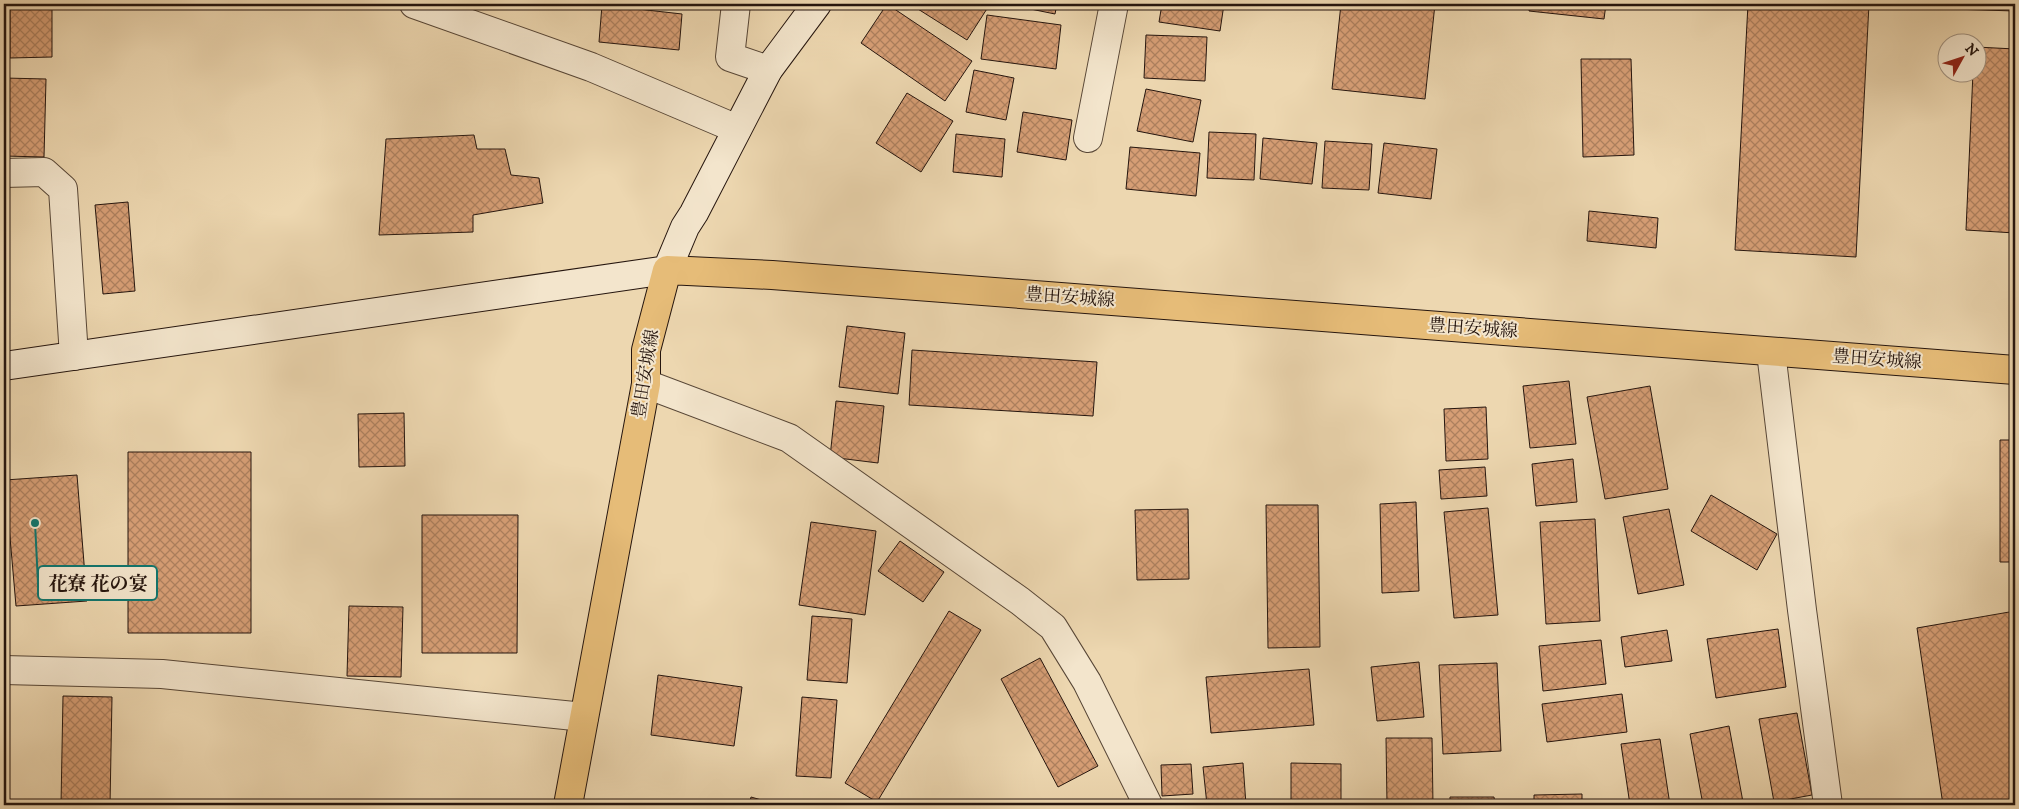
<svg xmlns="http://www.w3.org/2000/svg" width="2019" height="809" font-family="'IM FELL DW Pica','Noto Serif JP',serif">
  <defs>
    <pattern id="building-cross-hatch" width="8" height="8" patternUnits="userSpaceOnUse" patternTransform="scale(1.25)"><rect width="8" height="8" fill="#d69e75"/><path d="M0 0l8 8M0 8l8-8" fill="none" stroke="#ad805e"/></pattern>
  </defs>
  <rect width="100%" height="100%" fill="#edd7b0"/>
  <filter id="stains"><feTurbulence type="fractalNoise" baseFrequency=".004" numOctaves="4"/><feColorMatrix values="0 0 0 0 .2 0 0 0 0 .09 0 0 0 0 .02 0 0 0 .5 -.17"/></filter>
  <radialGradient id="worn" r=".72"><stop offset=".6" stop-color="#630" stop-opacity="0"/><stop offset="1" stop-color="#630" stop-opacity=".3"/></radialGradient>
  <path fill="url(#building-cross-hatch)" stroke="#25150e" d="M 10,4 L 52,4 L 52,57 L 10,58 Z
    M 664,4 L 686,4 L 686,8 Z
    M 887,4 L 972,61 L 945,101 L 861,43 Z
    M 910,4 L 990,4 L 967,40 Z
    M 1006,4 L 1057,4 L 1055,14 Z
    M 1162,4 L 1224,4 L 1220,31 L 1159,22 Z
    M 1341,4 L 1435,4 L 1425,99 L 1332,89 Z
    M 1530,4 L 1606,4 L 1604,19 L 1529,11 Z
    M 1748,4 L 1869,4 L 1856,257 L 1735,250 Z
    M 1919,4 L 2015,4 L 2015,11 L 1919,8 Z
    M 602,5 L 682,14 L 679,50 L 599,42 Z
    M 987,15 L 1061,25 L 1056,69 L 981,59 Z
    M 1146,35 L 1207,37 L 1205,81 L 1144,78 Z
    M 1976,47 L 2015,49 L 2015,233 L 1966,230 L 1973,72 L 1976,72 Z
    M 1581,59 L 1631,59 L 1634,155 L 1583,157 Z
    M 974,70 L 1014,78 L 1006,120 L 966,112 Z
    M 4,78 L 46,79 L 44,157 L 4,156 Z
    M 1146,89 L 1201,100 L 1193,142 L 1137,131 Z
    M 907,93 L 953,121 L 921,172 L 876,143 Z
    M 1023,112 L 1072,120 L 1066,160 L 1017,152 Z
    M 1209,132 L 1256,134 L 1254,180 L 1207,178 Z
    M 956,134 L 1005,139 L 1002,177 L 953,172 Z
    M 474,135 L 477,149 L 505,149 L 511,175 L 539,178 L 543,203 L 473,215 L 473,232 L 379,235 L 386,139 Z
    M 1263,138 L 1317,143 L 1312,184 L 1260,179 Z
    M 1325,141 L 1372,144 L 1369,190 L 1322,188 Z
    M 1384,143 L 1437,149 L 1431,199 L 1378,193 Z
    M 1130,147 L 1200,153 L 1196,196 L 1126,189 Z
    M 128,202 L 135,291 L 103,294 L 95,205 Z
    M 1589,211 L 1658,218 L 1656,248 L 1587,241 Z
    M 847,326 L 905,333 L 898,394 L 839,387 Z
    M 912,350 L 1097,362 L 1093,416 L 909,405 Z
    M 1569,381 L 1576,444 L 1530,448 L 1523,386 Z
    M 1650,386 L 1668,489 L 1605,499 L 1587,397 Z
    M 836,401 L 884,406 L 878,463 L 830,457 Z
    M 1486,407 L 1488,459 L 1446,461 L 1444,409 Z
    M 404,413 L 405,466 L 359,467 L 358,414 Z
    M 2000,440 L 2015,440 L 2015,562 L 2000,562 Z
    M 128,452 L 251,452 L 251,633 L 128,633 Z
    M 1573,459 L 1577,502 L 1536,506 L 1532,464 Z
    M 1485,467 L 1487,496 L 1441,499 L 1439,470 Z
    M 77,475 L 87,601 L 16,606 L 5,480 Z
    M 1711,495 L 1777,534 L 1757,570 L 1691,531 Z
    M 1416,502 L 1419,591 L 1382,593 L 1380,504 Z
    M 1266,505 L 1318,505 L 1320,647 L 1268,648 Z
    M 1488,508 L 1498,615 L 1454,618 L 1444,512 Z
    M 1188,509 L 1189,579 L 1137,580 L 1135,510 Z
    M 1669,509 L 1684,585 L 1638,594 L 1623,517 Z
    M 422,515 L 518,515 L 517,653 L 422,653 Z
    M 1595,519 L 1600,621 L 1546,624 L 1540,522 Z
    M 811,522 L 876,531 L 865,615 L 799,605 Z
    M 900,541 L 944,572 L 923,602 L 878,571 Z
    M 349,606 L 403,607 L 401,677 L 347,676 Z
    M 949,611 L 981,630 L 877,802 L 845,783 Z
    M 2015,611 L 2015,805 L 1943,805 L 1917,628 Z
    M 812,616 L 852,619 L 847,683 L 807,680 Z
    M 1778,629 L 1786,687 L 1716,698 L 1707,639 Z
    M 1667,630 L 1672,661 L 1625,667 L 1621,637 Z
    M 1601,640 L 1606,684 L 1543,691 L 1539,646 Z
    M 1040,658 L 1098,766 L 1058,787 L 1001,679 Z
    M 1419,662 L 1424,717 L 1377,721 L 1371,667 Z
    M 1497,663 L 1501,751 L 1443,754 L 1439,665 Z
    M 1309,669 L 1314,725 L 1211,733 L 1206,677 Z
    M 658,675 L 742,687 L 734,746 L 651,735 Z
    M 1622,694 L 1627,732 L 1547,742 L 1542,704 Z
    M 63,696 L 112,697 L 110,805 L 61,805 Z
    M 802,697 L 837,700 L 831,778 L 796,776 Z
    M 1797,713 L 1812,795 L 1774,802 L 1759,719 Z
    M 1729,726 L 1743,802 L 1724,805 L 1703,805 L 1690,734 Z
    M 1386,738 L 1432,738 L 1433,805 L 1387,805 Z
    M 1660,739 L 1670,805 L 1630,805 L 1621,744 Z
    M 1243,763 L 1246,805 L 1207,805 L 1203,767 Z
    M 1291,763 L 1341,764 L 1341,805 L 1291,805 Z
    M 1191,764 L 1193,794 L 1162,796 L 1161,765 Z
    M 1582,794 L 1582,805 L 1534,805 L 1534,795 Z
    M 751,797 L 779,805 L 749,805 Z
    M 1450,797 L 1494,797 L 1495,805 L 1450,805 Z"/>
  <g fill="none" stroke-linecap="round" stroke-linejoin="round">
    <defs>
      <path id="street" d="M 414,4 L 591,67 L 737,129
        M 736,4 L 730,57 L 768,70
        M 1088,138 L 1114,4
        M 4,173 L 44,172 L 63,189 L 74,356
        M 1771,352 L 1802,610 L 1828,805
        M 646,384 L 789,438 L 1020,601 L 1053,627 L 1087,682 L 1148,805
        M 4,670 L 162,674 L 584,717"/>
      <path id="secondary" d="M 4,366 L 667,270 L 685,227 L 694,213 L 768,70 L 817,4"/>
      <path id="primary" d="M 568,805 L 646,384 L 646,350 L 667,270 L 772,275 L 2015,370"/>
    </defs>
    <use href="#street" stroke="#574636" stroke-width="30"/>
    <use href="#secondary" stroke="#25150e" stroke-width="30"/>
    <use href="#primary" stroke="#25150e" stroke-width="30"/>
    <use href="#street" stroke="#f3e5cc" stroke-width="28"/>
    <use href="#secondary" stroke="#f3e5cc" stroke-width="28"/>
    <use href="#primary" stroke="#e6bc78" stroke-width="28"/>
  </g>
  <g text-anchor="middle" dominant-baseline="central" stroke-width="4" stroke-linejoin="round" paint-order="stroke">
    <g font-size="18" fill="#25150e" stroke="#f3e5cc">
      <text transform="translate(1070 298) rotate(4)">豊田安城線</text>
      <text transform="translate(1473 329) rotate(4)">豊田安城線</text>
      <text transform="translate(1877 360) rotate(4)">豊田安城線</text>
      <text transform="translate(646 374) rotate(-81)">豊田安城線</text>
    </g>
  </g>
  <path fill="none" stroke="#0f766e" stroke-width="2" d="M35 523L38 583"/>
  <circle fill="#0f766e" stroke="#f3e5cc" stroke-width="2" cx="35" cy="523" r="5"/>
  <rect fill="#f3e5cc" stroke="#0f766e" stroke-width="2" x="38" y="566" width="119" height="34" rx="5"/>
  <g font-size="19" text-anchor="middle" font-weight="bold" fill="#25150e">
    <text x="98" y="590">花寮 花の宴</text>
  </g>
  <rect width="2019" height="809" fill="none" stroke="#edd7b0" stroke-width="20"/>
  <rect x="5" y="5" width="2009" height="799" fill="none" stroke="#25150e" stroke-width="2.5"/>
  <rect x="10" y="10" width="1999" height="789" fill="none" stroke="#25150e"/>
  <g transform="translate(1962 58) rotate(50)"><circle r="24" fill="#f3e5cc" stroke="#a19280"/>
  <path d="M0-4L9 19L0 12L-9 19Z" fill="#8f2418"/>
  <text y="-8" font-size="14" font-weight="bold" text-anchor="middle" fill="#25150e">N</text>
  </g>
  <rect width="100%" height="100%" filter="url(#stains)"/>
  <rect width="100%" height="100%" fill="url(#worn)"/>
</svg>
